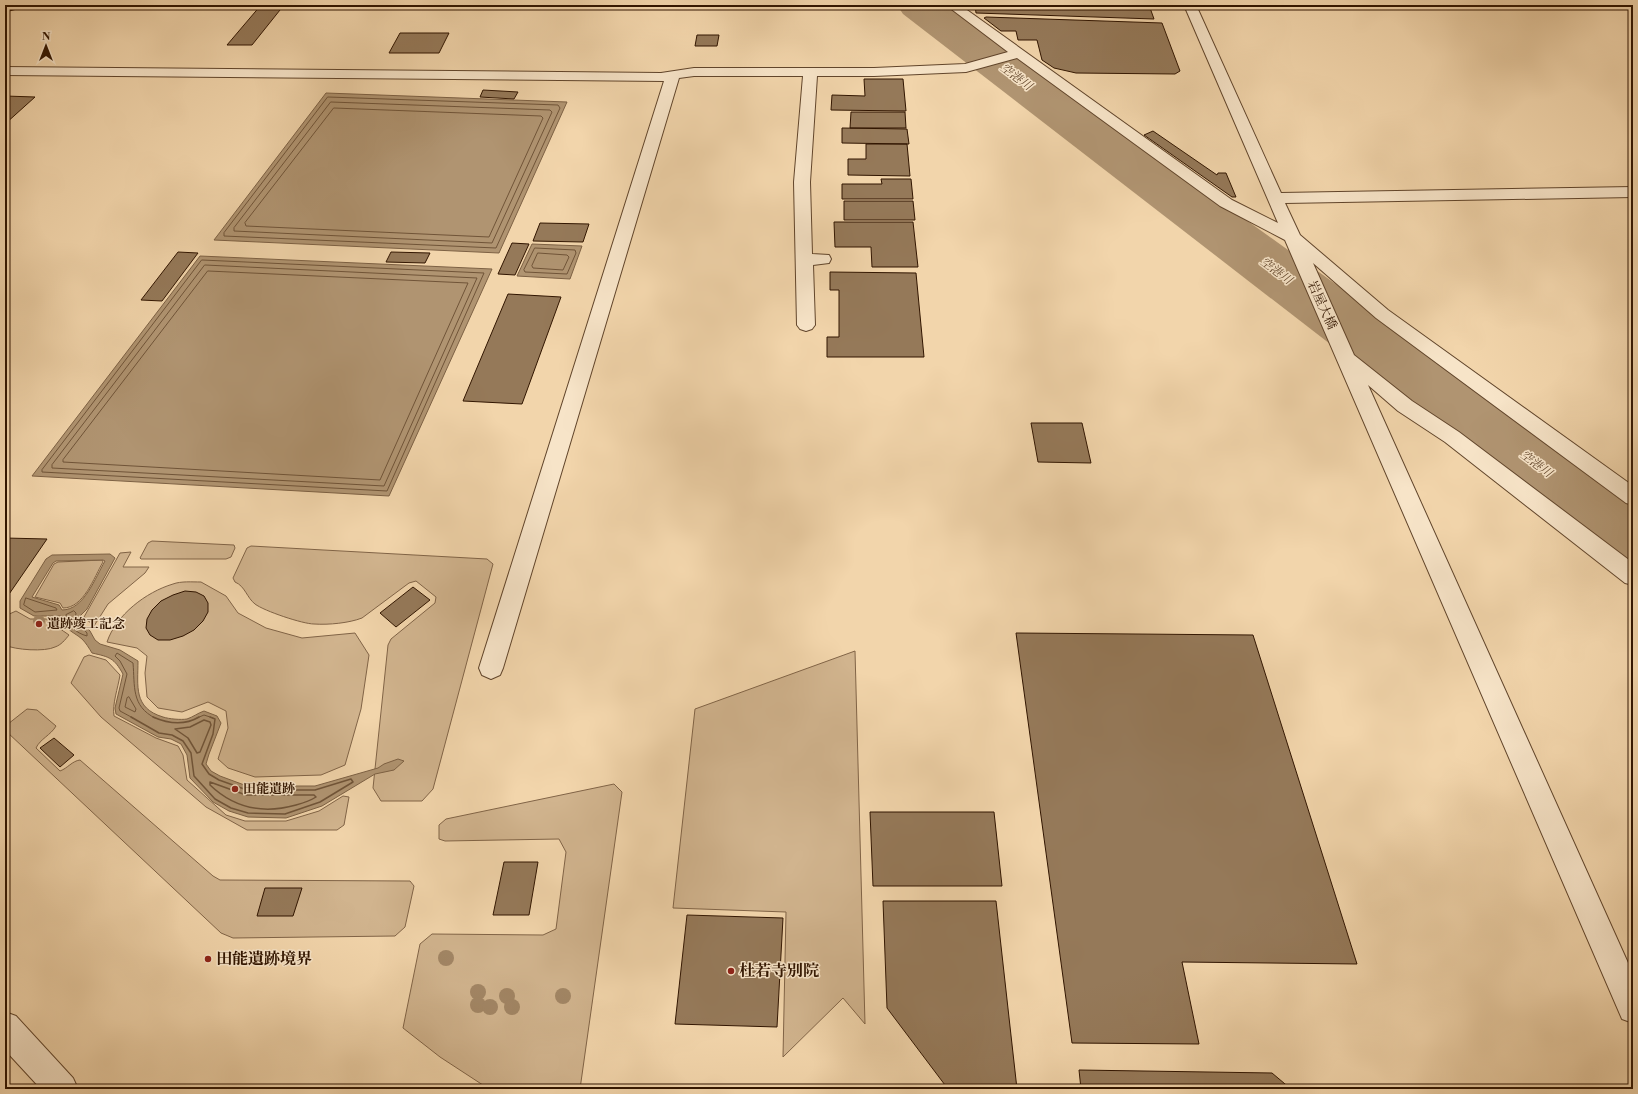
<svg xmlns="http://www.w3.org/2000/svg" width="1638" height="1094" font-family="'Libre Bodoni','Noto Serif JP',serif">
  <rect width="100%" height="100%" fill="#f2d5ab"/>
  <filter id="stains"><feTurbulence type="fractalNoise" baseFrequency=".005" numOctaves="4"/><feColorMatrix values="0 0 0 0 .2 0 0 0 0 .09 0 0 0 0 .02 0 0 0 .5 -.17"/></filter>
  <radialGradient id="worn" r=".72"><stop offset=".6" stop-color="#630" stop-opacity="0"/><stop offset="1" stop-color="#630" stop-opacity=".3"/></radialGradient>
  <path fill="#d1b48e" stroke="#816447" d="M 152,541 L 234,545 L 235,548 L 231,557 L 226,559 L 141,559 L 140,558 L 148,543 Z
    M 251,546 L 487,559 L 493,564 L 433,789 L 422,801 L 381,801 L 373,788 L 388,645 L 391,639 L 435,603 L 436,597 L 416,581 L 409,583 L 362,618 C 349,623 329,625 314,624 C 303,624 264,611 255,604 C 247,598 245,586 235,582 L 233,578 L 247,548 Z
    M 131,552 L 123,567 L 149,567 L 145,573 L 108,604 L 94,626 L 84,617 L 120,553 Z
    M 102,560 L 103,562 C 94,577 84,608 63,608 L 60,603 L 35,597 L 54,564 L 58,562 Z
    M 201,582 L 226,596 L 238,613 L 266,628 L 302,638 L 355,633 L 369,655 L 361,709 L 345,765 L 321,775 L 255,777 L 228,768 L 218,759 L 228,728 L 226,711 L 208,702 L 182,712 L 158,708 L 147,697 L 145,673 L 147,656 L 137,648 L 107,642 C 116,615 146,592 173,584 C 181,581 192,582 201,582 Z
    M 16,611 L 30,619 L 57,619 L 59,628 L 69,635 C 65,640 61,645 55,647 C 45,652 15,650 5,645 L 5,616 Z
    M 855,651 L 865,1024 L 843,998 L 783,1057 L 786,912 L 673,908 L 695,709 Z
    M 89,655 L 106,660 L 120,675 C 118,688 112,704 114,716 L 156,738 L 178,746 L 183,755 L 187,780 L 226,815 L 245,821 L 286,821 L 319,811 L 343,796 L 349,797 L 344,825 L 337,830 L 247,830 L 206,807 L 101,717 L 71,683 L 84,657 Z
    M 27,709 L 37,710 L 56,726 C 51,735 40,739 36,748 L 60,771 C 68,768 72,761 80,760 L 213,876 L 220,880 L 410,881 L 414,886 L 405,927 L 395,936 L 233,938 L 221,933 L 7,732 L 8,724 Z
    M 614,784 L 622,792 L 580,1089 L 489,1089 L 440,1057 L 403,1028 L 420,944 L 432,934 L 543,935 L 556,929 L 566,852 L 559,839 L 445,841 L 439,839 L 439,825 L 446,819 Z"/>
  <path fill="#b09471" stroke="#7d6144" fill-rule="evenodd" d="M 326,93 L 567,102 L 499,253 L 214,240 Z
    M 532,244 L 582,246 L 570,279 L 517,276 Z
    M 200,256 L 492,269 L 389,496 L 32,476 Z
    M 110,554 L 115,558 L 87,609 L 78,618 L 90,631 L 95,640 L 100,644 L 120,650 L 138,661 C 138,686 133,708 163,717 C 169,719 181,720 187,719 C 193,717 198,713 204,711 L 217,716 L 221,723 L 209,754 L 206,764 L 211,771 L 220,776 L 247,786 L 315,786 L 378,768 L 384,764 L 398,759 L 404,761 L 394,770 L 375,774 L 322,806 L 286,818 L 248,817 L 229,811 L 213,802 L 190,778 L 187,755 L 181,744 L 171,739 L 158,737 L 116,714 L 115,708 L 123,674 C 114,658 110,657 92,653 C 89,648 86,643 82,639 C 71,630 67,632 61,616 L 34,616 L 20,608 L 20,601 L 46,559 L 52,555 ZM 103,560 L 105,561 C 95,578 84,610 62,610 L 59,605 L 32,597 L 53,563 L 56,561 Z"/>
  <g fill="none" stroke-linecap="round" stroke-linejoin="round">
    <path stroke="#705438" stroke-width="1" d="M 328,97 L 558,105 L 560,108 L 496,248 L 224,236 L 224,233 Z
      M 331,102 L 550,110 L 552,112 L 492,243 L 234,231 L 234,228 Z
      M 334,108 L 541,116 L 543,118 L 489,237 L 246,226 L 245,223 Z
      M 535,248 L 575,250 L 576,253 L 567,274 L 525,272 L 524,270 Z
      M 538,253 L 567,255 L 569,257 L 563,270 L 533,268 L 532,266 Z
      M 202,260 L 484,273 L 387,491 L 42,472 L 42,470 Z
      M 205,265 L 477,278 L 384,486 L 52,468 L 52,465 Z
      M 208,271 L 468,283 L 380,480 L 63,462 L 63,460 Z
      M 26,598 L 56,608 L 57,610 L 35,612 L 24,605 Z
      M 74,611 L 76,613 L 75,620 L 87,633 L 87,636 C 76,633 68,626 66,615 Z
      M 129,697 L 136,709 L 135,712 L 125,707 L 127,698 Z
      M 133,718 L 120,711 L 119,708 L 127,674 L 120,661 L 115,656 L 117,653 L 133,663 C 135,686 131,706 155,718
      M 197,718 L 204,715 L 213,718"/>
    <path stroke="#705438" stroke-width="1.5" d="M 131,717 L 159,733 L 172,735 L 183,741 L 191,753 L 194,776 L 215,799 L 231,808 L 248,813 L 285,814 L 320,802 L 353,782 L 351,779 L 315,790 L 247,790 L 219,780 L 209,774 L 202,764 L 213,734 L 215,719 L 210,717
      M 153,717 C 169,724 184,726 199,717
      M 204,720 L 210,722 L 211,725 L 200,752 L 197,753 L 188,738 L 175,729 L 190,727 Z
      M 210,782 L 246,795 L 314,795 L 316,797 C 310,801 303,803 296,805 C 264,814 234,808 210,785 Z"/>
    <path fill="#b09471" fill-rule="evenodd" d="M 897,5 L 946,5 L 1633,497 L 1633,566 L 1607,558 L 903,14 Z"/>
  </g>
  <path fill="#957959" stroke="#311500" d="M 5,5 L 24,5 L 21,8 L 5,12 Z
    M 261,5 L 284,5 L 252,45 L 227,45 Z
    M 975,5 L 1149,5 L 1154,19 L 976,13 Z
    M 986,17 L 1162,23 L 1180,71 L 1175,74 L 1076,73 L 1054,68 L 1042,60 L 1037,40 L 1018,40 L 1016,31 L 1001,31 L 984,18 Z
    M 400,33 L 449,33 L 439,53 L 389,53 Z
    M 697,35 L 719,35 L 717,46 L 695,46 Z
    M 864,79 L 903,79 L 906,111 L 831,110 L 832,95 L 865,96 Z
    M 483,90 L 518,92 L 514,99 L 480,97 Z
    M 5,96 L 35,97 L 5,124 Z
    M 851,112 L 905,112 L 906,128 L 850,128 Z
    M 842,128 L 907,129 L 909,144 L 842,143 Z
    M 1153,131 L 1217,175 L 1218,173 L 1226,173 L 1236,197 L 1232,197 L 1144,135 Z
    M 866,144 L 907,144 L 910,176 L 848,175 L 848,159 L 866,159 Z
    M 881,179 L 911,179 L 913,199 L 842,199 L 842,184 L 882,184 Z
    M 844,201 L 913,201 L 915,220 L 844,220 Z
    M 834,222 L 913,222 L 918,267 L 872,267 L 871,247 L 835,247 Z
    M 540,223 L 589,224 L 583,242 L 533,241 Z
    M 512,243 L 529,244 L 515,275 L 498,274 Z
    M 178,252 L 198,253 L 162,301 L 141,300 Z
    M 391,252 L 430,253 L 425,263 L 386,262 Z
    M 830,272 L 916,273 L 924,357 L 827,357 L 827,337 L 839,337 L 839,290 L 830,290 Z
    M 508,294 L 561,297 L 522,404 L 463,401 Z
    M 1031,423 L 1082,423 L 1091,463 L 1038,462 Z
    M 5,538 L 47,539 L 5,600 Z
    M 413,587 L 430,600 L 396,627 L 380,613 Z
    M 185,591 L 196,592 L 204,596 L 208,603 L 208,612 L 203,621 L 194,630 L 183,636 L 170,640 L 158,640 L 150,635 L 146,628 L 147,619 L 152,610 L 161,601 L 173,595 Z
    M 1016,633 L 1253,635 L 1357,964 L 1182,962 L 1199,1044 L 1072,1043 Z
    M 54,738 L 74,755 L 60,767 L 40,748 Z
    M 870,812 L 994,812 L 1002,886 L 873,886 Z
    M 504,862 L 538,862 L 529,915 L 493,915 Z
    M 265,888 L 302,888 L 293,916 L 257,916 Z
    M 883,901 L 996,901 L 1017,1089 L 948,1089 L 887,1008 Z
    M 687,915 L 783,918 L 777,1027 L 675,1024 Z
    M 1079,1070 L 1272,1073 L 1291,1089 L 1081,1089 Z"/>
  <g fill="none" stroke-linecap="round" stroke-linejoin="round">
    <defs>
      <path id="minor" d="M 946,5 L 960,5 L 1232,200 L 1278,223 L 1184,5 L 1196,5 L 1281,193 L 1633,187 L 1633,197 L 1285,203 L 1300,235 L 1388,310 L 1633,486 L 1633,505 L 1626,503 L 1376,318 L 1313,263 L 1354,355 L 1412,401 L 1459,432 L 1633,563 L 1633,585 L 1625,583 L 1445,442 L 1398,411 L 1368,385 L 1633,974 L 1633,1023 L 1622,1019 L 1285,240 L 1220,206 L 1017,58 L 966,72 L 874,76 L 817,76 L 810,182 L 812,254 L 829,255 L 831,259 L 829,263 L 813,265 L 815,325 L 812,329 L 806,331 L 800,329 L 797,325 L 794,182 L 803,76 L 694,76 L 679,78 L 503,668 L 500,675 L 491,679 L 482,675 L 479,668 L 664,81 L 5,75 L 5,67 L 661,73 L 694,68 L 874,68 L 965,64 L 1008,52 Z
        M 5,1012 L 16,1016 L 73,1078 L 78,1089 L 41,1089 L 5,1050 Z"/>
    </defs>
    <use href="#minor" stroke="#61452b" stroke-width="2"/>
    <use href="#minor" fill="#f7e4c8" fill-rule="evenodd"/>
  </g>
  <g fill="#a28665">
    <circle cx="39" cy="621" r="6"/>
    <circle cx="446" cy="958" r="8"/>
    <circle cx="478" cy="992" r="8"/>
    <circle cx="507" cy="996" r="8"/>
    <circle cx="563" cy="996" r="8"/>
    <circle cx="478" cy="1005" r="8"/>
    <circle cx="490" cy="1007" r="8"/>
    <circle cx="512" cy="1007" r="8"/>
  </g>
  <g fill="#8f2418" stroke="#f7e4c8" stroke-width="1.5">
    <circle cx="39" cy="624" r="4"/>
    <circle cx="235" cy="789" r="4"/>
    <circle cx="208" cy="959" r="4"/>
    <circle cx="731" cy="971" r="4"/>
  </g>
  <g text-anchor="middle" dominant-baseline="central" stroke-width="3" stroke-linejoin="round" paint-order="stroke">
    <g font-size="12" font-style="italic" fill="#64482d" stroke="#f7e4c8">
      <text transform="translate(1016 77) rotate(37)">空港川</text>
      <text transform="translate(1276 271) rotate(37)">空港川</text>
      <text transform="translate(1536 464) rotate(37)">空港川</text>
    </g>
    <g font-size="13" fill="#311500" stroke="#f7e4c8">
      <text transform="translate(1322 305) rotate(65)">岩屋大橋</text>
    </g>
    <g font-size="13" font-weight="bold" fill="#311500" stroke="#f7e4c8" text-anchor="start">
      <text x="47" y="624">遺跡竣工記念</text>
      <text x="243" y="789">田能遺跡</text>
    </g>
    <g font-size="16" font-weight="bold" fill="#311500" stroke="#f7e4c8" text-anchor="start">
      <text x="216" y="959">田能遺跡境界</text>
      <text x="739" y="971">杜若寺別院</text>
    </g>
  </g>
  <rect width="1638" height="1094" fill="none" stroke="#f2d5ab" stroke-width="20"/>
  <rect x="6" y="6" width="1626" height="1082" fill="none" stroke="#311500" stroke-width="2"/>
  <rect x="10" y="10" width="1618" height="1074" fill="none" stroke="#311500"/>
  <g transform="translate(46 46)" stroke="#f7e4c8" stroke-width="3" paint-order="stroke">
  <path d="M0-3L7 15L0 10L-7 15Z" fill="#311500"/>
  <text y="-6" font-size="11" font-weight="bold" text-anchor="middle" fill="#311500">N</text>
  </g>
  <rect width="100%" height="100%" filter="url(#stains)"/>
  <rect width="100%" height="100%" fill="url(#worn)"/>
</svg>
